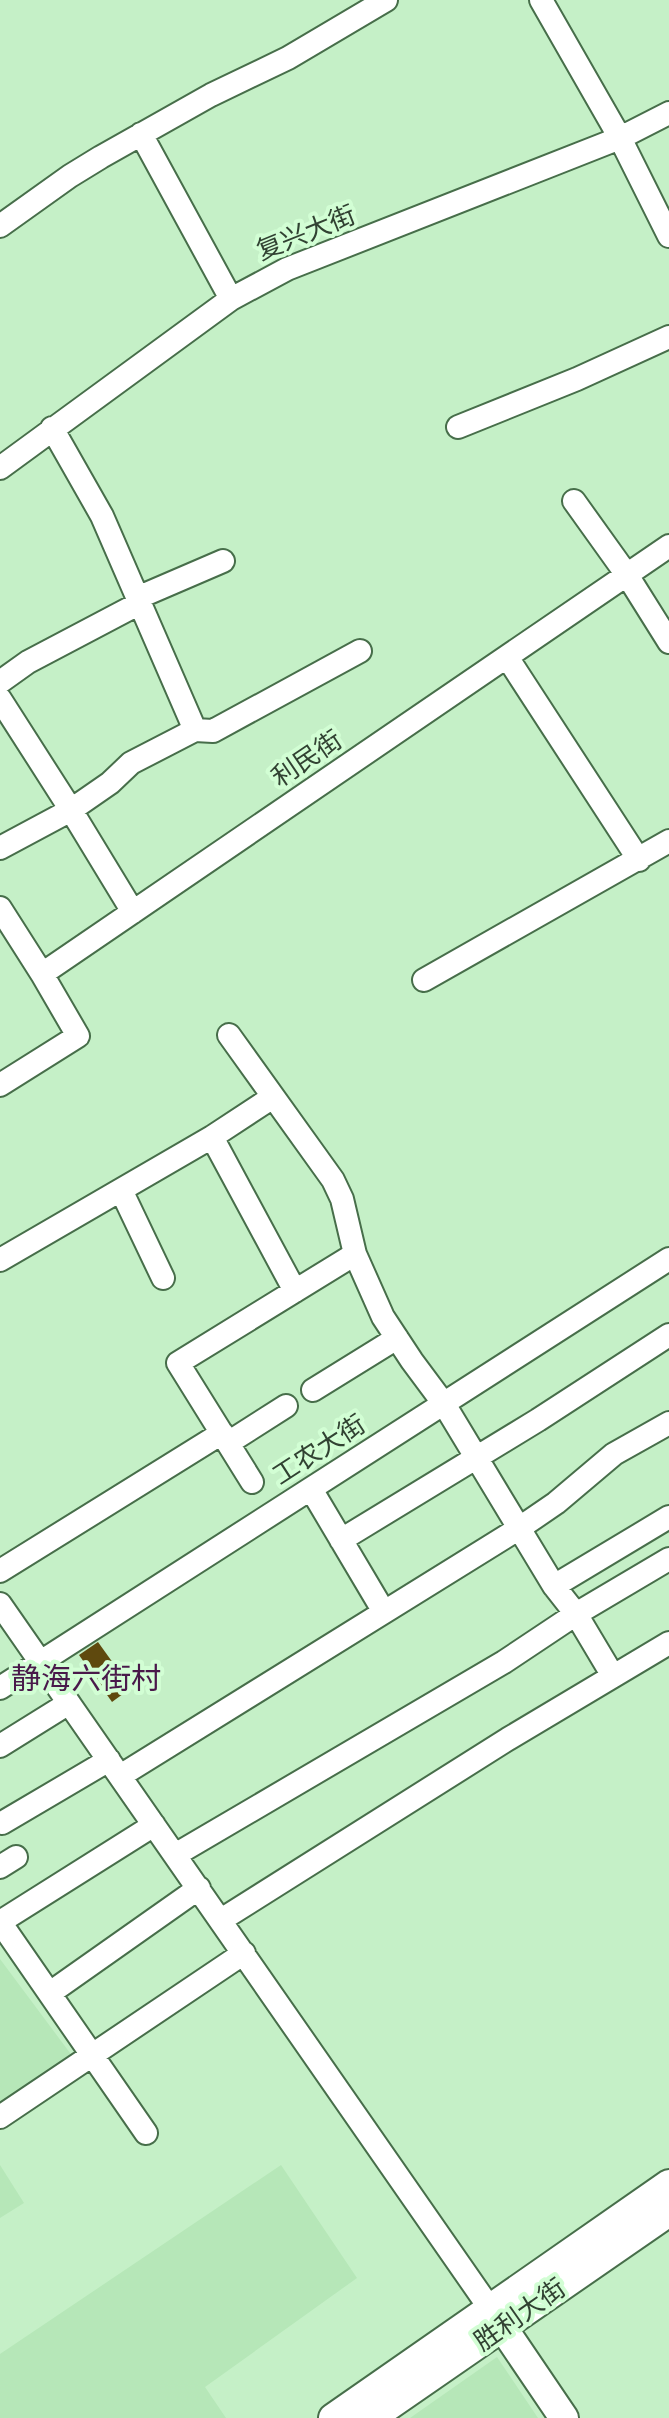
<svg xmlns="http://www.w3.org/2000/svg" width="669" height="2418" font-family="'Varela Round','Noto Sans SC',sans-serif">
  <rect width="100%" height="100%" fill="#c5f0c7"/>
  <path fill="#b6e7b8" d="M 0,1959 L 73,2057 L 0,2108 Z
    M 0,2165 L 24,2203 L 0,2218 Z
    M 281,2165 L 357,2278 L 205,2387 L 226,2418 L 0,2418 L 0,2354 Z
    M 497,2357 L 538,2418 L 410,2418 Z"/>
  <path fill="#5f490e" d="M 98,1642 L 131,1688 L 112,1702 L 79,1655 Z"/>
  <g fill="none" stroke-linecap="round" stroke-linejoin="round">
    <defs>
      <path id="minor" d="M 541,0 L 620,138 L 669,236
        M 141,134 L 231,299
        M 0,226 L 70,176 L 101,157 L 211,95 L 288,58 L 386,0
        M 458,427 L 577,379 L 669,337
        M 52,428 L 102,516 L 195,730
        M 0,468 L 231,299 L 287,269 L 620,138 L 669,113
        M 574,501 L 627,575 L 669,642
        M 137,598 L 223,561
        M 507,657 L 639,860
        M 0,682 L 28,662 L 140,603
        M 0,699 L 71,810 L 133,912
        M 0,848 L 71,810 L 110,783 L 131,763 L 195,730 L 213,731 L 360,651
        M 0,908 L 42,974 L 669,546
        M 424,980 L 669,841
        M 229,1035 L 333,1180 L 342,1199 L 355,1254 L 383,1317 L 412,1361 L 444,1404 L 554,1586 L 576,1614 L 613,1676
        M 0,1085 L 78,1036 L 42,974
        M 212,1137 L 295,1291
        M 121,1190 L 163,1278
        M 0,1260 L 212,1137 L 273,1097
        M 313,1390 L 397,1338
        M 228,1443 L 286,1406
        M 252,1482 L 178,1363 L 355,1254
        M 311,1489 L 384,1612
        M 341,1540 L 538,1420 L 669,1335
        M 0,1571 L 222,1433
        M 554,1586 L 669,1517
        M 0,1604 L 498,2320
        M 0,1688 L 669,1259
        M 0,1746 L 69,1703
        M 120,1776 L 518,1529 L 556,1503 L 614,1454 L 669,1423
        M 2,1823 L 109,1760
        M 175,1855 L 504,1662 L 576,1614 L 669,1559
        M 0,1867 L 16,1857
        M 221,1920 L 508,1739 L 669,1643
        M 0,1922 L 146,2133
        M 0,1922 L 154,1825
        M 50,1993 L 199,1888
        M 0,2117 L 244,1953"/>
      <path id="major" d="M 503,2328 L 564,2418
        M 333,2418 L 669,2184
        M 371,2418 L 669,2212"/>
    </defs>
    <use href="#minor" stroke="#476e4a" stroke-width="26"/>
    <use href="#major" stroke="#476e4a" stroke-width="32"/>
    <use href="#minor" stroke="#fff" stroke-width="22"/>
    <use href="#major" stroke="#fff" stroke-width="28"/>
  </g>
  <g text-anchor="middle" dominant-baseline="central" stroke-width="8" stroke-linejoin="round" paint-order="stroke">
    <g font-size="26" fill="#314232" stroke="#d2fed4">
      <text transform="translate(306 233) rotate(-22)">复兴大街</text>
      <text transform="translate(307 759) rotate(-34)">利民街</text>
      <text transform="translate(319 1450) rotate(-33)">工农大街</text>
      <text transform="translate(520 2315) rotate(-35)">胜利大街</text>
    </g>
    <g font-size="30" fill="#49194a" stroke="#d2fed4">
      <text x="86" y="1679">静海六街村</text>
    </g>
  </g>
</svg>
